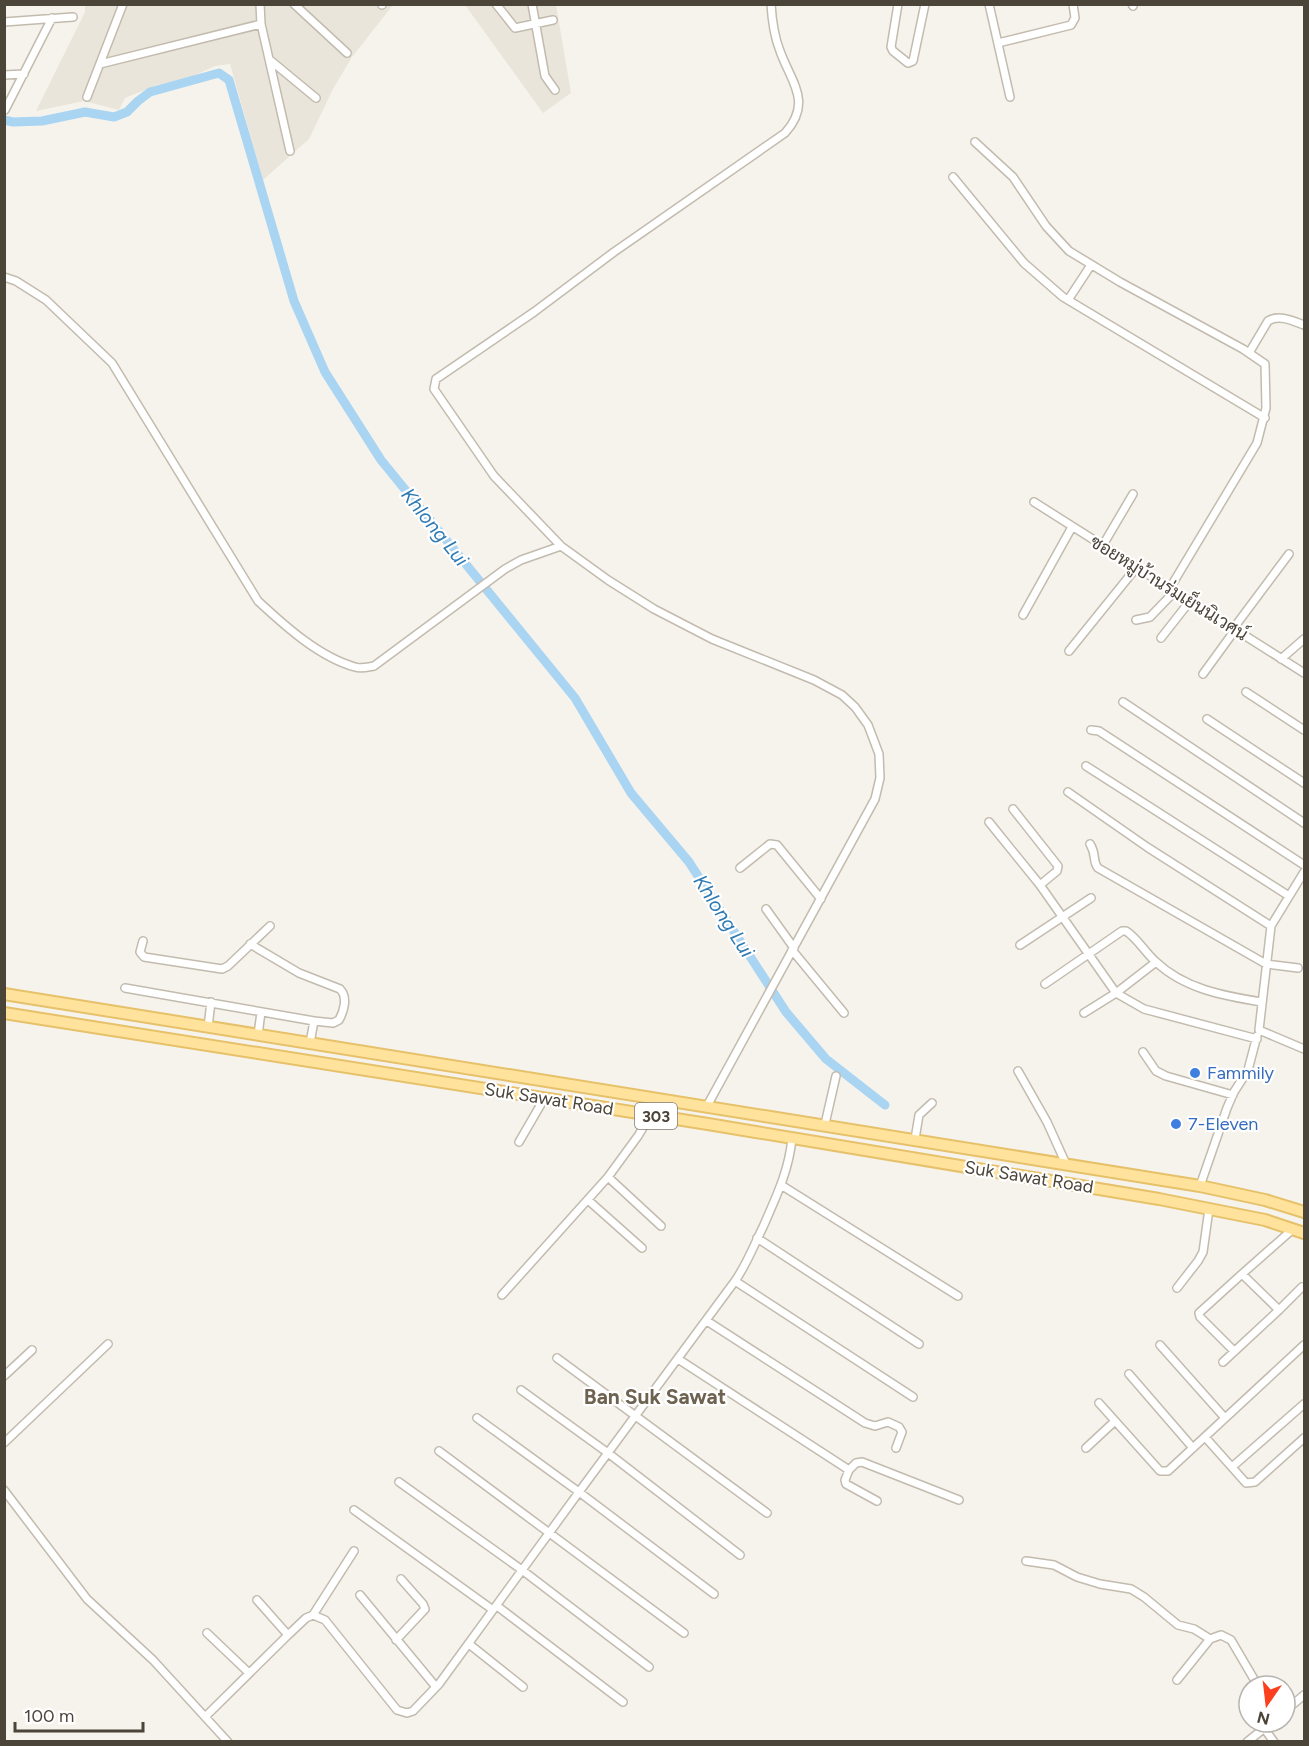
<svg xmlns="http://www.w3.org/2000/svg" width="1309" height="1746" font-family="Figtree,Sarabun,sans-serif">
  <rect width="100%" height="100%" fill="#f6f3ec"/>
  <path fill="#eae5da" d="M 85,5 L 393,5 L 352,57 L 333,89 L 309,139 L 263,180 L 230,64 L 215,66 L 191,77 L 157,85 L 125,98 L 119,110 L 84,101 L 36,111 L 85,12 Z
    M 465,5 L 556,5 L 571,93 L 543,113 Z"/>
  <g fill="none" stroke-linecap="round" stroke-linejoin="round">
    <path stroke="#a9d4f2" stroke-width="9" d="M 4,120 L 13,122 L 42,121 L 85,112 L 114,117 L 127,112 L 138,101 L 150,92 L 219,73 L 229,80 L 294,301 L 325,372 L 381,460 L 575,698 L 631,793 L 689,862 L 786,1012 L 826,1059 L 885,1105"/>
    <defs>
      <path id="street" d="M 260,4 L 261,24 L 290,151
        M 294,4 L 347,53
        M 382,4 L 382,5
        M 496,4 L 515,28 L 553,20
        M 532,4 L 545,76 L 555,90
        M 898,4 L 891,47 L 893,51 L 908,63 L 913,61 L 925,4
        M 989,4 L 1010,97
        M 1132,4 L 1133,6
        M 4,22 L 73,17
        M 998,43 L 1071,25 L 1075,18 L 1073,4
        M 270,60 L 316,98
        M 100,64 L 261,24
        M 4,75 L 24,74
        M 87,97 L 123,4
        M 5,110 L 52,18
        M 975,142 L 1013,177 L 1046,226 L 1069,251 L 1120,282 L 1243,349 L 1265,364 L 1266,408 L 1257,443 L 1170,588
        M 953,177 L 1024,263 L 1063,297 L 1265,418
        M 4,277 L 16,281 L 46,300 L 112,363 L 258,601 C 285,626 319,657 355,667 C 361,669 368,667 374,666 L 505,569 L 521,560 L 561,546
        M 1068,300 L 1091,265
        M 1249,353 L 1268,321 C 1279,314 1293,321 1304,325
        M 1034,502 L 1304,673
        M 1103,545 L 1133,494
        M 1023,615 L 1072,527
        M 1136,620 L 1150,617 L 1175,591
        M 1233,629 L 1289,554
        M 1161,638 L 1190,601
        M 1069,651 L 1136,568
        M 1281,659 L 1304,639
        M 1203,674 L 1235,630
        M 1246,692 L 1304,730
        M 1123,702 L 1304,823
        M 1207,719 L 1304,783
        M 1091,730 L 1099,731 L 1304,865
        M 1086,766 L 1289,896
        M 1068,792 L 1147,847 L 1271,926
        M 1013,809 L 1058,866 L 1057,871 L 1040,885
        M 989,822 L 1040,885 L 1116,993 L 1144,1009 L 1257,1039
        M 1090,844 C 1097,855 1092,861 1098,868 L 1266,964 L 1298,968
        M 740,868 L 770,844 L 777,845 L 821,899
        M 1304,872 L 1271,926 L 1259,1030 L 1304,1049
        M 766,909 L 794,948
        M 143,941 L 140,952 L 144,957 L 222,969 L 228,966 L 270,926
        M 1020,945 L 1091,898
        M 792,950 L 844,1013
        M 1045,984 L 1122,931 L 1126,931 C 1137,938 1145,952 1155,961 C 1184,989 1224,996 1262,1002
        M 125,988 L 314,1021 L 333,1023 L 339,1020 C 344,1011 348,997 340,989 L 299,973 L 250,944
        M 1084,1013 L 1116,993 L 1156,962
        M 208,1027 L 211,1002
        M 258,1035 L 261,1012
        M 310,1043 L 314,1021
        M 1143,1052 L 1156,1071 L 1166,1076 L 1233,1095
        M 1018,1071 L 1047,1122 L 1066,1164
        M 707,1106 L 875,799 L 880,778 L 879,754 L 868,725 L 855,707 L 842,695 L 814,680 L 712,639 L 654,609 L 608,580 L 561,546 L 494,476 L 434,389 L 436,379 L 534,312 L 614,252 L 785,133 C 813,102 791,82 780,51 C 774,36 772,21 771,4
        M 825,1124 L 836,1076
        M 915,1139 L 919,1115 L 932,1103
        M 519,1142 L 544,1099
        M 608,1177 L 661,1226
        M 781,1185 L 958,1296
        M 1200,1186 L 1227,1108 L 1234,1092 L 1248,1070 L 1257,1036
        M 588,1200 L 642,1248
        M 757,1238 L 919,1344
        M 735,1281 L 913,1397
        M 1177,1288 L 1198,1261 L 1203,1252 L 1209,1209
        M 502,1295 L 608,1177 L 638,1136 L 660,1099
        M 1279,1310 L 1302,1287
        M 707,1321 L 865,1423 L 875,1426 L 888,1422 L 899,1427 L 902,1432 L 896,1448
        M 1160,1345 L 1225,1418
        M 1234,1351 L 1200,1317 L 1199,1313 L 1242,1274
        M 557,1358 L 767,1513
        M 678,1359 L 849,1470 L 856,1463 L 862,1462 L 959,1500
        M 1223,1362 L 1279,1310 L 1242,1274 L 1293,1229
        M 1129,1374 L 1193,1448
        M 4,1376 L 32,1350
        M 521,1390 L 608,1453 L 740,1555
        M 1099,1403 L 1160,1471 L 1168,1471 L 1304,1345
        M 477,1418 L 579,1492 L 714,1594
        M 1205,1437 L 1246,1483 L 1255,1482 L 1304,1438
        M 4,1443 L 108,1344
        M 1086,1448 L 1115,1421
        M 439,1451 L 684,1633
        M 1232,1467 L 1304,1404
        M 849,1470 L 845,1480 L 846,1484 L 877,1501
        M 399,1482 L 522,1570 L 649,1667
        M 4,1490 L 87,1599 L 153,1660 L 228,1742
        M 354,1510 L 493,1610
        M 1026,1561 L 1054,1565 L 1077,1577 L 1100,1584 L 1131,1589 L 1144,1597 L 1178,1625 L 1194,1629 L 1210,1639
        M 360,1595 L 436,1687
        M 257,1600 L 288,1635
        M 497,1606 L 623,1702
        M 313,1615 L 354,1551
        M 207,1633 L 249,1673
        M 396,1640 L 425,1609 L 423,1604 L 401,1579
        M 469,1644 L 523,1687
        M 1177,1680 L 1210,1639 L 1221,1635 L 1231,1640 L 1258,1686
        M 1285,1711 L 1304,1695
        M 206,1716 L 288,1635 L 306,1618 L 313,1615 L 325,1620 L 397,1710 L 407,1713 L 413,1711 L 439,1684 L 579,1492 L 735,1281 C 747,1264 754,1245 763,1227 C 776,1197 789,1171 792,1138
        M 1264,1728 L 1274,1742
        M 1247,1742 L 1272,1722"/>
      <path id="primary" d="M 4,994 L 1200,1186 L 1265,1200 L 1304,1212
        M 4,1013 L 708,1124 L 1159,1199 L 1265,1220 L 1304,1233"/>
    </defs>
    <use href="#street" stroke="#c2bbae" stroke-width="10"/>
    <use href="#primary" stroke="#e6c16a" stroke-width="14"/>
    <use href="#street" stroke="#fff" stroke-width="7"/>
    <use href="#primary" stroke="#ffe39c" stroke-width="10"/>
  </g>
  <g fill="#3f7fe0" stroke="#fff" stroke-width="2">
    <circle cx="1195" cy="1073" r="6"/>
    <circle cx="1176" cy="1124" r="6"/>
  </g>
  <g text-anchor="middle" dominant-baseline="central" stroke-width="4.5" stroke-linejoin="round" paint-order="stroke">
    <rect fill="#fff" stroke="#817c74" stroke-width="1.5" x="635" y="1103" width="42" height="26" rx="4.5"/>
    <g font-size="16" font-weight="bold" fill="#4b4439">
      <text x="656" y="1116">303</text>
    </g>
    <g font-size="18" fill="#4b4439" stroke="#fff">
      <text transform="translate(1169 588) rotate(32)">ซอยหมู่บ้านร่มเย็นนิเวศน์</text>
      <text transform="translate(549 1099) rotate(9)">Suk Sawat Road</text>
      <text transform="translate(1029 1177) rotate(9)">Suk Sawat Road</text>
    </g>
    <g font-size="18" fill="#366cbe" stroke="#fff" text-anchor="start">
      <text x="1207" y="1073">Fammily</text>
      <text x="1188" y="1124">7-Eleven</text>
    </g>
    <g font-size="20" font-style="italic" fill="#2e7ab2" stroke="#fff">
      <text transform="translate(435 527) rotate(51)">Khlong Lui</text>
      <text transform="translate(724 916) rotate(57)">Khlong Lui</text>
    </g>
    <g font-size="21" font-weight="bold" fill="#6e6250" stroke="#fff">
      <text x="655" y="1396">Ban Suk Sawat</text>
    </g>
  </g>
  <rect width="1309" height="1746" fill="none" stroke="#4b4439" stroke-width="12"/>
  <g transform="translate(1267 1704) rotate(194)"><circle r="28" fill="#ffffff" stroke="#b7b4b0" stroke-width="1.5"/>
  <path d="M0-4.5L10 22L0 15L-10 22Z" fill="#fc3f1d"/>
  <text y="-9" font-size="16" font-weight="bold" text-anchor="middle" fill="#4b4439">N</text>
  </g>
  <path d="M15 1722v9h128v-9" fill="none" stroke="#4b4439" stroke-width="3"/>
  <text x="24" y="1722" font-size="18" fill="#4b4439" stroke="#ffffff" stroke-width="4.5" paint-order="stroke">100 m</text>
</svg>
